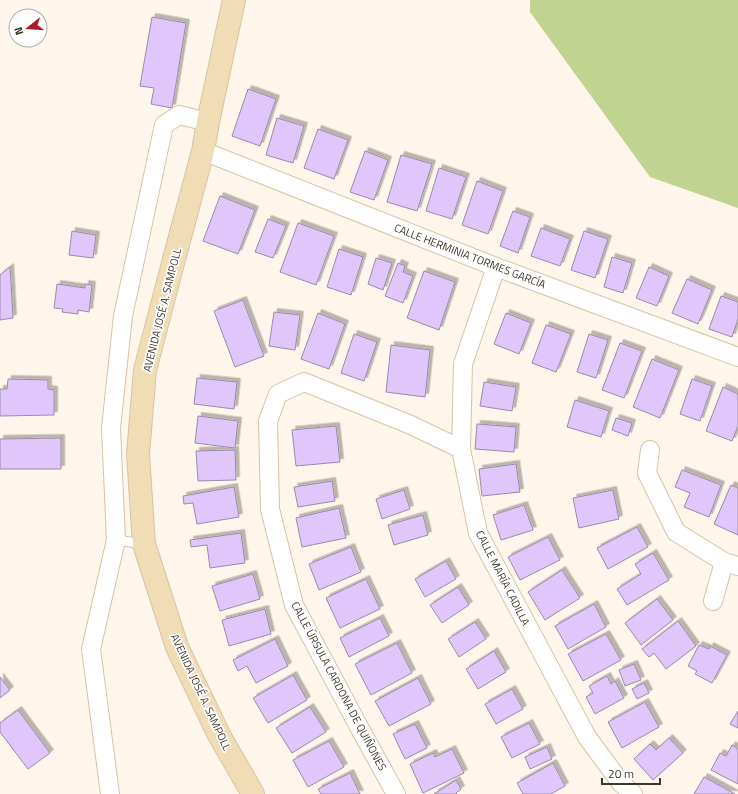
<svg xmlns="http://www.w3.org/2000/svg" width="738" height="794" font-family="'Titillium Web',sans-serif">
  <defs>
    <filter id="shadow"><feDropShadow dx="3.5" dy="-3.5" stdDeviation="0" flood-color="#0004"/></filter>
  </defs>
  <rect width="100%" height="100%" fill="#fef6ea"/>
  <path fill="#c1d390" d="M 530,0 L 738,0 L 738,208 L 650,177 L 530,12 Z"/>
  <path fill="#e0c6fb" stroke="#998ba8" filter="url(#shadow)" d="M 152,17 L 186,23 L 172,108 L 151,104 L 154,88 L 140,86 Z
    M 248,89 L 276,99 L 260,146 L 232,136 Z
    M 277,118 L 304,126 L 293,163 L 266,155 Z
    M 318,129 L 348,140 L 334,179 L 304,168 Z
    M 365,151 L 388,160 L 374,200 L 350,192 Z
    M 401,155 L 432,164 L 417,211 L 387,202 Z
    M 439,168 L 466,177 L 452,219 L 426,211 Z
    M 477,181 L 503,191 L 488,234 L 462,225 Z
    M 220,196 L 255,210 L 238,254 L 203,241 Z
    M 513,211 L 530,217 L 518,253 L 500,246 Z
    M 268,219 L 286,226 L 273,258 L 255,252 Z
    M 298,223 L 334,236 L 316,285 L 280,272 Z
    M 541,228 L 570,239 L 560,266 L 531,256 Z
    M 72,231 L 96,235 L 93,258 L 69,255 Z
    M 584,231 L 608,239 L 595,278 L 571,270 Z
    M 339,249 L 363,257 L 351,295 L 327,287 Z
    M 612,257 L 632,263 L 623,293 L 604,287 Z
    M 376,258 L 392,263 L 383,290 L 368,284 Z
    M 398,263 L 405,266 L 403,272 L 413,276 L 403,303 L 385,296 Z
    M 10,267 L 13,318 L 0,320 L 0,275 Z
    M 649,267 L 669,276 L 657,306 L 636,298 Z
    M 424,271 L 455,282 L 439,330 L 407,318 Z
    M 687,279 L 712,290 L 698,324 L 672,313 Z
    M 57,284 L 85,288 L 85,284 L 92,285 L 89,312 L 78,310 L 78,314 L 62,312 L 63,309 L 54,308 Z
    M 721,296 L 738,302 L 738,319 L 732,337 L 709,329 Z
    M 243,300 L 264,356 L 235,367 L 214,311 Z
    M 274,312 L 300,315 L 295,350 L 269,346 Z
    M 318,313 L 345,324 L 329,369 L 301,359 Z
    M 506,313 L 531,323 L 519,354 L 494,344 Z
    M 546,325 L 571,334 L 556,372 L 532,363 Z
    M 354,334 L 377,342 L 364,381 L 341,373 Z
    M 589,334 L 608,340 L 596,378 L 577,372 Z
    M 620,343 L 642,351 L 624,398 L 602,390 Z
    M 391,345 L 430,350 L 425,397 L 386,392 Z
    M 652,359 L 679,370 L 660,418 L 633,407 Z
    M 197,378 L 237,382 L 234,409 L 194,404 Z
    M 8,379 L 48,380 L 48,389 L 54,390 L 54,415 L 0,416 L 0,389 L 7,389 Z
    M 692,379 L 712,386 L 700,421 L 680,414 Z
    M 484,382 L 516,387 L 512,411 L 480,406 Z
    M 723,387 L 738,394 L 738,426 L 732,441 L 706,431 Z
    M 575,400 L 609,411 L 601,437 L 567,427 Z
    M 198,416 L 238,421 L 235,448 L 195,443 Z
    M 616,418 L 632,423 L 628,436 L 612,430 Z
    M 477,424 L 516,427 L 514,452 L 475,449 Z
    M 336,426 L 340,462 L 296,466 L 292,430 Z
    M 61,438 L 61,469 L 0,469 L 0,439 Z
    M 235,450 L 236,480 L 198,481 L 196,451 Z
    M 516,464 L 520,492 L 482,496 L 479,469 Z
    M 682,470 L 721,485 L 709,517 L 684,507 L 690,493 L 675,487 Z
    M 332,481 L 335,501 L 298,507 L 294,487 Z
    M 731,485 L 738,488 L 738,535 L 714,524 Z
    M 234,487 L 239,517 L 197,524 L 193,503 L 184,504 L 183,496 Z
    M 404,490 L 410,509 L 382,519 L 376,499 Z
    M 613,490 L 619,519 L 579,528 L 573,498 Z
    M 524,505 L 533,530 L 501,540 L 493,515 Z
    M 339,508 L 346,538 L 302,547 L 296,518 Z
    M 423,515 L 428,535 L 394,545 L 388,525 Z
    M 637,527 L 648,547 L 608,569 L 597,548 Z
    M 241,533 L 245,563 L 210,568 L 207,545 L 191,547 L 190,540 Z
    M 548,537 L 560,560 L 520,580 L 508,557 Z
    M 351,547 L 361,572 L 319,590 L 309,564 Z
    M 653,553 L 669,580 L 627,605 L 617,589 L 641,574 L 635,564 Z
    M 446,561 L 456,579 L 425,597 L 415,579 Z
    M 562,570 L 580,598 L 545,620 L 528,592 Z
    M 253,574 L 260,599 L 220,611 L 212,586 Z
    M 366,579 L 380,609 L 340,628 L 326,598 Z
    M 458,587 L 469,605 L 442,623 L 430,605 Z
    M 657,599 L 673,620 L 641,645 L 625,623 Z
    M 594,604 L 606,627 L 568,649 L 555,626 Z
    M 265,609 L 271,634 L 229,646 L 222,620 Z
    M 380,618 L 389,636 L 349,657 L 340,638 Z
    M 678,621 L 696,646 L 666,669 L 654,653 L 649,657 L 642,649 Z
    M 475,622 L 486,639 L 459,657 L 448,639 Z
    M 606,634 L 621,660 L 583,681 L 568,654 Z
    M 275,639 L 288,666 L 256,683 L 247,666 L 238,671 L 233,660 Z
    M 397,643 L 412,673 L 371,695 L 355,664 Z
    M 699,645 L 709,649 L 710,646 L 727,655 L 712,683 L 695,674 L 697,671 L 688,666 Z
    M 494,651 L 506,672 L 478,689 L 466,669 Z
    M 634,664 L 641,680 L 625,686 L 619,670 Z
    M 293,675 L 307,700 L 268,723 L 253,698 Z
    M 607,676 L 611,684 L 615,681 L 624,698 L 595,714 L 586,697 L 593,693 L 589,686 Z
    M 0,677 L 10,690 L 0,698 Z
    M 418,678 L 431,704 L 389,726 L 375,701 Z
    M 644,683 L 649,693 L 637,699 L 632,689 Z
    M 512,689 L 523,709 L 496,724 L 485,704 Z
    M 645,702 L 659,727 L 622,748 L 608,722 Z
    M 310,707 L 326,732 L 292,753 L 276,728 Z
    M 18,710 L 50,753 L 28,769 L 0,732 L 0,723 Z
    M 738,711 L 738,728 L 730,724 Z
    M 529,723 L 540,744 L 512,758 L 501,737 Z
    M 415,724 L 427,748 L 405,759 L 393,734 Z
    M 669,738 L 683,753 L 653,780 L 634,759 L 650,744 L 656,750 Z
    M 329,741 L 344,767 L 308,787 L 293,760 Z
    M 732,745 L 738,749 L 738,784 L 711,770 L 720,753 L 726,756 Z
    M 547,747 L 552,759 L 530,769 L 525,757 Z
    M 452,749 L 464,773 L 423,793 L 410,764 L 433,753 L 435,757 Z
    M 553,763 L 565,786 L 551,794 L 523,794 L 517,783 Z
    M 350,773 L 360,794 L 321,794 L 318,789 Z
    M 704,777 L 735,794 L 694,794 Z
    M 456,780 L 461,789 L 456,793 L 457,794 L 434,794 Z"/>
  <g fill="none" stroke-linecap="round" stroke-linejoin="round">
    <defs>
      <path id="lane" d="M 116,540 L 144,544"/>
      <path id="street" d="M 203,151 L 496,267 L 738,357
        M 496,267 L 463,364 L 461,449 L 478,533 L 587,737 L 621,783 L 633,794
        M 650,450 L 647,473 L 676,532 L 724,562 L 738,566
        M 713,601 L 724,562
        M 110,794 L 91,649 L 116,540 L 111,428 L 123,316 L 164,125 L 179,115 L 208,122
        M 396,794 L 359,727 L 294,605 L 270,509 L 268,421 L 278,394 L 304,382 L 411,425 L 461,449"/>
      <path id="secondary" d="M 234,0 L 208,122 L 203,151 L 173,263 L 145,370 L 138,454 L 144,544 L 177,647 L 219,735 L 253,794"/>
    </defs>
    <use href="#lane" stroke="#d7c3a6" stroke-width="11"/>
    <use href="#street" stroke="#d7c3a6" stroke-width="20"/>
    <use href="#secondary" stroke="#d7c3a6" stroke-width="24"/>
    <use href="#lane" stroke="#fff" stroke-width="9"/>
    <use href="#street" stroke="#fff" stroke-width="18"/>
    <use href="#secondary" stroke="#f0ddb5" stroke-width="22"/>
  </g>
  <g text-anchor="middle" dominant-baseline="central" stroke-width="3.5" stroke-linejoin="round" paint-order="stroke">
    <g font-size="11" fill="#3d362a" stroke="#fff">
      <text transform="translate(470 256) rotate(21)">CALLE HERMINIA TORMES GARCÍA</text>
      <text transform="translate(162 310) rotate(-76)">AVENIDA JOSÉ A. SAMPOLL</text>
      <text transform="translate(503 578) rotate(63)">CALLE MARÍA CADILLA</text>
      <text transform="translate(339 686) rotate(62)">CALLE ÚRSULA CARDONA DE QUIÑONES</text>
      <text transform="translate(201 692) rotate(65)">AVENIDA JOSÉ A. SAMPOLL</text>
    </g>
  </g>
  <g transform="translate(28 28) rotate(253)"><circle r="19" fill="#ffffff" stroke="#b1afaa"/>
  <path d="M0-3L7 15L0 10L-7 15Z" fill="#ac172c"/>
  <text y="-6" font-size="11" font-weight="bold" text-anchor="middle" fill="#3d362a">N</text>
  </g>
  <path d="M602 778v6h58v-6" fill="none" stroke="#3d362a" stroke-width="2"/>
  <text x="608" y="778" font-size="12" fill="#3d362a" stroke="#ffffff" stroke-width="3" paint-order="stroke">20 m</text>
</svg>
